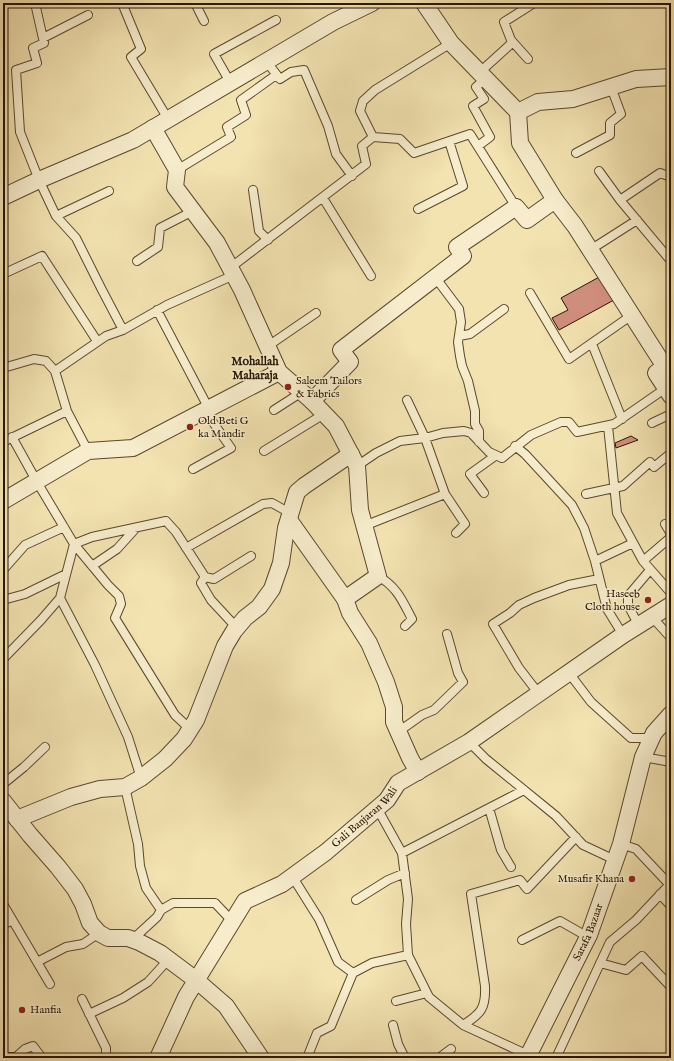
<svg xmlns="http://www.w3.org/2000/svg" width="674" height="1061" font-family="'IM FELL English',serif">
  <rect width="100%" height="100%" fill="#f3e3b1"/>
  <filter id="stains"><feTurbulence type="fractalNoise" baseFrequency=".005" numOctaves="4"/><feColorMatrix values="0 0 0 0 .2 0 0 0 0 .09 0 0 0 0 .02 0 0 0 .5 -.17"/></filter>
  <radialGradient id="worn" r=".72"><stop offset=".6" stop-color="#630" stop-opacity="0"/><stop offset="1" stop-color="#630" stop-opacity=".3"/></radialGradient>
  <path fill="#d28f7e" stroke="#261401" d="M 601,276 L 614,300 L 559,330 L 552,318 L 568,310 L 561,298 Z
    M 631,436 L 638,440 L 616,448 L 615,443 Z"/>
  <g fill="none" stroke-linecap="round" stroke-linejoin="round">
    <defs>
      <path id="service" d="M 35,3 L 44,43 L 33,48 L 37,63 L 16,70 L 20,132 L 39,180 L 56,216 L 76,238 L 101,288 L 123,330
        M 122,3 L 141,49 L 131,57 L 168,119
        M 195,3 L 204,21
        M 43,38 L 88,15
        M 528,59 L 511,40 L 504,22 L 534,3
        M 266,61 L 280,79 L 291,72 L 304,70 L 328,126 L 336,154 L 352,176
        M 480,72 L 513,42
        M 230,82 L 214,54 L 276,20
        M 373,137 L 400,139 L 414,153 L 470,134 L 516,207
        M 478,146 L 490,137 L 473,106 L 484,99 L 476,87 L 486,78
        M 576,153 L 610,135 L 610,123 L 621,114 L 611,87
        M 177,170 L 231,137 L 227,127 L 246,115 L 241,100 L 276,75
        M 599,171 L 620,200 L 671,261
        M 253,190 L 259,231 L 268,240
        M 323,198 L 371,276
        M 620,200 L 660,173 L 671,177
        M 418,209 L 463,186 L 449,141
        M 56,216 L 109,191
        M 590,250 L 637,220
        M 137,261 L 158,247 L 160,228 L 193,211
        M 230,268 L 366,164 L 362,146 L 373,137 L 360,111 L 363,101 L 375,90 L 451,43
        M 3,274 L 42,256 L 97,341
        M 435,277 L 459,309 L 461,322 L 458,342 L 460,356 L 462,366 L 468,381 L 475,411 L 475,424 L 479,431 L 479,442
        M 530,293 L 569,359 L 632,315
        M 157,310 L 209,409
        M 459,336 L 470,334 L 504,309
        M 592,344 L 622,419
        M 268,346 L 316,313
        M 3,368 L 34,359 L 46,361 L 55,371 L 67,411 L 88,451
        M 55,371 L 106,336 L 123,330 L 167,305 L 234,275
        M 407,400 L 425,438 L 445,494
        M 274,410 L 302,392
        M 652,423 L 671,414
        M 608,426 L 617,513 L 643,561 L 671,593
        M 12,437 L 37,482 L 74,544 L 60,598 L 95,665 L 128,737 L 141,778
        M 3,442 L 67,411
        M 515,446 L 525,454 L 572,505 L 584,528 L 595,561 L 607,609 L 623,635
        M 264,451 L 324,414
        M 357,466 L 376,453 L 400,441 L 425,438 L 443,433 L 464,431 L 471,433 L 489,452 L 502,458 L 531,435 L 561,422 L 569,422 L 577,432 L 614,424 L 666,388
        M 193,469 L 231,448 L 205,411
        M 484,493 L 470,474 L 495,456
        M 586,494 L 623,486 L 650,462 L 654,467 L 671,453
        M 665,524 L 671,534
        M 364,526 L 445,494 L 465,524 L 456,533
        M 186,548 L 263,504 L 272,503 L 290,513
        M 595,561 L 633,543
        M 643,561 L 671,537
        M 92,566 L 117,549 L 136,528
        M 3,570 L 25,545 L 64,527
        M 378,576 C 397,587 402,600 412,619 L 405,626
        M 205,577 L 214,579 L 251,556
        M 3,600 L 25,594 L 66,574
        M 652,617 L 671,638
        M 639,626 L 628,605 L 628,596 L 650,570
        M 3,659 L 41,620 L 60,598
        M 569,673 L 591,702 L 631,738 L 652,738
        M 539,694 L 519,668 L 493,624 L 510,613 L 519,605 L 534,598 L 569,585 L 599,579
        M 190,729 L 175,715 L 115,618 L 121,604 L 119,596 L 108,585 L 74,544 L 92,537 L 166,521 L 176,532 L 205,577 L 201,583 L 211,600 L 237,628
        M 398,732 L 422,715 L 434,710 L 463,682 L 458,673 L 447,634
        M 469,742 L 486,759 L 556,816 L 583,845 L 615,860
        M 643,757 L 671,762
        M 3,784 L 24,767 L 45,747
        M 125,787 L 138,844 L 140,866 L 146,888 L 161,910
        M 377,808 L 402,853 L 408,899 L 406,924 L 408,955 L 429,997 L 463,1025 L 528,1055
        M 489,808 L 501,850 L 511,867
        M 621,844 L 636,849 L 669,884
        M 402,853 L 524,790
        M 292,876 L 319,919 L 338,962 L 353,973
        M 660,894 L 671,906
        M 356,900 L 388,880 L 405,873
        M 3,904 L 50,984
        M 3,924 L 12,921
        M 132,940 L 157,917 L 161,910 L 173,903 L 215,903 L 232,921
        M 522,940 L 560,921 L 588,937
        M 37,962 L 66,947 L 83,944 L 99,933
        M 600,963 L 626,970 L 642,956 L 671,987
        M 82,999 L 106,1048 L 106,1058
        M 396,1001 L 427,993
        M 89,1014 L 123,998 L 148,982 L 168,960
        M 393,1025 L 398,1044 L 405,1058
        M 463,1025 C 481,1014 486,1008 485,986 L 471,894 L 520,880 L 527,889 L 576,837
        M 3,1057 L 16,1057 L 25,1049 L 33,1046 L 42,1058
        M 307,1058 L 317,1033 L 331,1026 L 353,973 L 372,963 L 408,955
        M 439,1058 L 451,1049
        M 556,1058 L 610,942 L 636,920 L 671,883"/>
      <g id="minor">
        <path d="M 424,3 L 451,43 L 518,112 L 520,143 L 555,200 L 575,226 L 665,367 L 656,373 L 671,396"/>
        <path d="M 518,112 L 538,102 L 573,99 L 636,79 L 671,77"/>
        <path d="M 153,128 L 177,170 L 175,187 L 217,243 L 242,290 L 279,372 L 312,401 L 336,426 L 357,466 L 360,510 L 378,576 L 345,599 L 350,613 L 369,643 L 386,682 L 394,707 L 394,722 L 410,758 L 418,772"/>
        <path d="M 3,197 L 39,180 L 133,140 L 333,22 L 372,3"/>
        <path d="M 312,401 L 350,362 L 341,350 L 463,256 L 457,247 L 516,207 L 527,220 L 555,200"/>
        <path d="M 3,501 L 88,451 L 133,448 L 279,372"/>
        <path d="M 289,520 L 345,599"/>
        <path d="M 3,801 L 30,835 L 58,867 L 75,889 L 83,904 L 90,923 L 99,933 L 108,938 L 128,938 L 139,942 L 160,953 L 196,980 L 226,1006 L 261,1058"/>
        <path d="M 17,819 L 71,797 L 100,789 L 125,787 L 141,778 L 165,759 L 184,739 L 196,720 L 225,646 L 234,631 L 245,618 L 259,607 L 272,589 L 281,563 L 286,528 L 297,492 L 304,486 L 351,454"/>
        <path id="s1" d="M 158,1058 L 186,997 L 245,901 L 282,884 L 326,852 L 387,800 L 398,783 L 469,742 L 623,635 L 671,605"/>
        <path id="s2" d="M 527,1058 L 589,935 L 621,844 L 643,757 L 654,733 L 671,714"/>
      </g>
    </defs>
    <use href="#service" stroke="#59482d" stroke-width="10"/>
    <use href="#minor" stroke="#59482d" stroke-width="18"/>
    <use href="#service" stroke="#f7edcc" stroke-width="8"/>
    <use href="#minor" stroke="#f7edcc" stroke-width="16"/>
  </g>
  <g fill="#8f2418" stroke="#f7edcc" stroke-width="1.5">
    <circle cx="288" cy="387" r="4"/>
    <circle cx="190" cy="427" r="4"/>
    <circle cx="648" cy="600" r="4"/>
    <circle cx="632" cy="879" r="4"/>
    <circle cx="22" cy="1010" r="4"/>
  </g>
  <g text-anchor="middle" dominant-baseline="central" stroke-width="3" stroke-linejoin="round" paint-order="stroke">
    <g font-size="11" fill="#261401" stroke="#f7edcc" text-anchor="start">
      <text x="296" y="381">Saleem Tailors<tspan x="296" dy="13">&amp; Fabrics</tspan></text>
      <text x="198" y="421">Old Beti G<tspan x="198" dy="13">ka Mandir</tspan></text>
      <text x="640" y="594" text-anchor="end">Haseeb<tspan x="640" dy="13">Cloth house</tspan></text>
      <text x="624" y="879" text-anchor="end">Musafir Khana</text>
      <text x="30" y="1010">Hanfia</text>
    </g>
    <g font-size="11" fill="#261401" stroke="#f7edcc">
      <text stroke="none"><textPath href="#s1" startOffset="327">Gali Banjaran Wali</textPath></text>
      <text stroke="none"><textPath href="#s2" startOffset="140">Sarafa Bazaar</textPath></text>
    </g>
    <g font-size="12" font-weight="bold" fill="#261401" stroke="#f7edcc">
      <text x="255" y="361">Mohallah<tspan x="255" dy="14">Maharaja</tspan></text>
    </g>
  </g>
  <rect width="674" height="1061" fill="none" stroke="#f3e3b1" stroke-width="16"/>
  <rect x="4" y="4" width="666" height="1053" fill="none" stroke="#261401" stroke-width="2"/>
  <rect x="8" y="8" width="658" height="1045" fill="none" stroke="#261401"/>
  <rect width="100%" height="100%" filter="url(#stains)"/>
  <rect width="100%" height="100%" fill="url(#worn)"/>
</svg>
